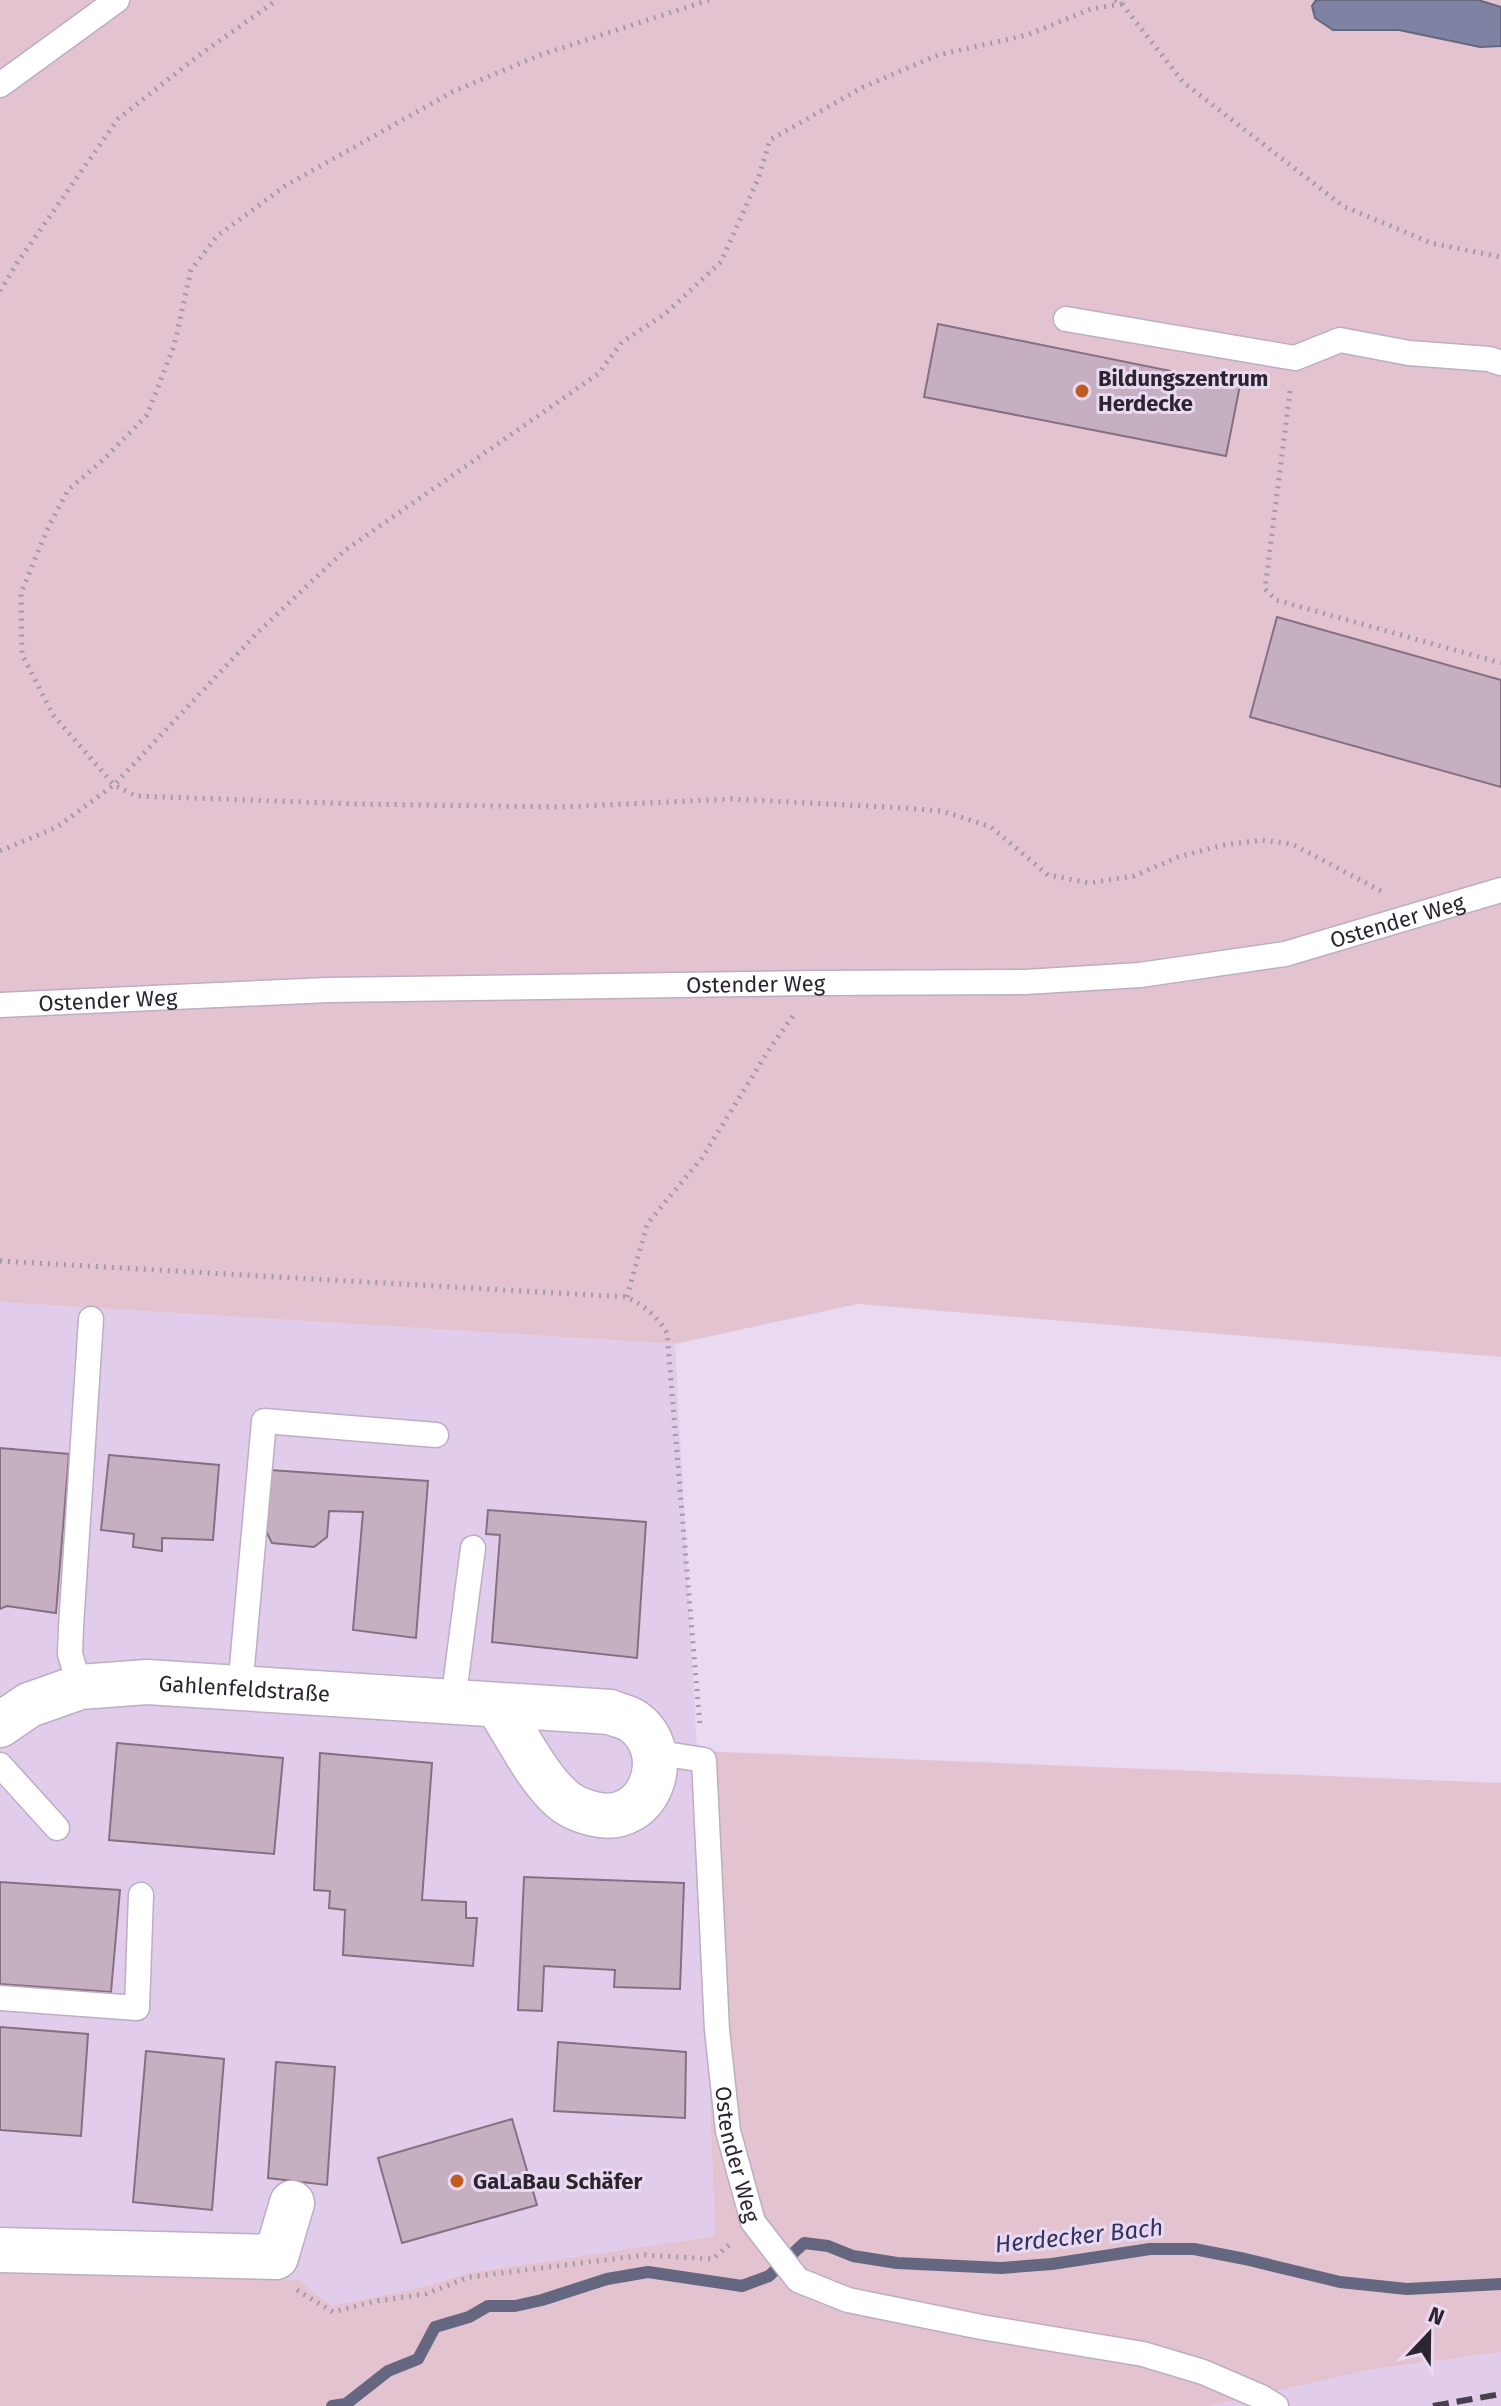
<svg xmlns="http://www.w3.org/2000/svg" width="1501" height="2406" font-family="'Fira Sans',sans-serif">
  <rect width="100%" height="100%" fill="#e9d9f1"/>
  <path fill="#e1cdeb" d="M 0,1302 L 675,1344 L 697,1751 L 715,2236 L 468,2273 L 423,2287 L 331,2306 L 299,2280 L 0,2271 Z
    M 1501,2352 L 1501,2406 L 1209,2406 L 1374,2369 Z"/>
  <path fill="#e4c3d0" d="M 0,0 L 1501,0 L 1501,1357 L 857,1304 L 675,1344 L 0,1302 Z
    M 697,1751 L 1501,1783 L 1501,2352 L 1374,2369 L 1209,2406 L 0,2406 L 0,2271 L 299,2280 L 331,2306 L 423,2287 L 468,2273 L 715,2236 Z"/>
  <path fill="#7e83a4" stroke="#656781" stroke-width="2" d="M 1316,0 L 1478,0 L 1501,7 L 1501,46 L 1480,47 L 1399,30 L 1333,30 L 1315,18 L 1312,6 Z"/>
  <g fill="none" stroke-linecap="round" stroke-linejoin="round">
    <path stroke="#656781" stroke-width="12" d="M 332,2406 L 346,2404 L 388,2371 L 418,2359 L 435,2327 L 469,2317 L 488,2306 L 515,2306 L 542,2300 L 607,2279 L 648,2272 L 742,2286 L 769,2276 L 804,2243 L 828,2246 L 853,2256 L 897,2263 L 1001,2268 L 1052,2264 L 1150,2249 L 1194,2249 L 1245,2259 L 1340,2282 L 1407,2289 L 1501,2284"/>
  </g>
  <path fill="#c7afc2" stroke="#857081" stroke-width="2" d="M 938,324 L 1240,385 L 1226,456 L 924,397 Z
    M 1277,617 L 1501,680 L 1501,787 L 1250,717 Z
    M 0,1448 L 69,1454 L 56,1613 L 7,1606 L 0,1609 Z
    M 109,1455 L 219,1465 L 213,1540 L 162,1538 L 162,1551 L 133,1547 L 134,1534 L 101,1530 Z
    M 270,1470 L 428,1481 L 416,1638 L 353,1630 L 363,1512 L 329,1511 L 327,1537 L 314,1547 L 272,1543 L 266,1531 Z
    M 488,1510 L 646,1522 L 637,1658 L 492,1642 L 500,1535 L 486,1534 Z
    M 117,1743 L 283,1758 L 274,1854 L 109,1840 Z
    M 320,1753 L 432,1763 L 422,1900 L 466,1902 L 466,1918 L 477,1918 L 473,1966 L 343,1955 L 345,1910 L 329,1908 L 330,1891 L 314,1890 Z
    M 524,1877 L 684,1883 L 680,1989 L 614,1987 L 615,1970 L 544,1966 L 542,2011 L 518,2010 Z
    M 0,1882 L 120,1890 L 111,1992 L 0,1984 Z
    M 0,2027 L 88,2034 L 81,2136 L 0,2130 Z
    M 558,2042 L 686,2052 L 685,2118 L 554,2111 Z
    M 146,2051 L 224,2059 L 212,2210 L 133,2202 Z
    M 276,2062 L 335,2067 L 327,2185 L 268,2178 Z
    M 512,2119 L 537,2205 L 402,2243 L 378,2158 Z"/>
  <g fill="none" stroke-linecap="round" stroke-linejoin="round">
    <defs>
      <g id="service">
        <path d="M 0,85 L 117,0"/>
        <path d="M 1066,319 L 1295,358 L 1340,340 L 1409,353 L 1489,359 L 1501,363"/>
        <path id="s1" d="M 0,1005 L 328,990 L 817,983 L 1025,982 L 1140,975 L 1285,954 L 1501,890"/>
        <path d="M 80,1687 L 70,1654 L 71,1627 L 91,1319"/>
        <path d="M 240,1689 L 264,1421 L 436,1435"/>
        <path d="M 453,1702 L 473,1548"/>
        <path id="s2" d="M 653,1752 L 704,1760 L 717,2030 L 728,2131 L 753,2222 L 798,2280 L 848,2300 L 981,2327 L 1143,2354 L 1203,2372 L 1261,2397 L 1276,2406"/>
        <path d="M 0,1765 L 57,1828"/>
        <path d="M 0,1998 L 137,2008 L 141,1895"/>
      </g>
      <g id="minor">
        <path id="s3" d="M 0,1725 L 29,1705 L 80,1687 L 147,1682 L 610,1712 C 617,1715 627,1717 633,1721 C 677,1752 650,1828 594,1814 C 582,1811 570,1807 561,1798 C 537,1777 516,1734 498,1706"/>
        <path d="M 0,2250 L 276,2257 L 292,2203"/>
      </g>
    </defs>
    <use href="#service" stroke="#bdadc4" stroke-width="27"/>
    <use href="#minor" stroke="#bdadc4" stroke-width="47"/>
    <path stroke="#a498ab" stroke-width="5" stroke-dasharray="2 6" stroke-linecap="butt" d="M 709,0 L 540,55 L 452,92 L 285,186 L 217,236 L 191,270 L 174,346 L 147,415 L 104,459 L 68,490 L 47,530 L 21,593 L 22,654 L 53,715 L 114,785 L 136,796 L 358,804 L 561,807 L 732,799 L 905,808 L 942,811 L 991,827 L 1048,875 L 1089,883 L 1134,876 L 1178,857 L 1223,845 L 1262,840 L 1292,844 L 1381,891
      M 1115,0 L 1122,4 L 1183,82 L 1343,206 L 1431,243 L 1501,257
      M 0,291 L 17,263 L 118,119 L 198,56 L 277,0
      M 1290,391 L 1265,589 L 1276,600 L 1501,663
      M 0,851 L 57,827 L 114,785 L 256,634 L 344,551 L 598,374 L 622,342 L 665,314 L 721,262 L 758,179 L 770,140 L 863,87 L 938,55 L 1027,35 L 1091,9 L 1122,4
      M 0,1261 L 627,1297 C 646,1307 656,1315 667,1333 L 700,1727
      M 627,1297 L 647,1224 L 702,1158 L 770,1048 L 793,1016
      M 297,2290 L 333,2312 L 376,2301 L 426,2294 L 469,2277 L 645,2255 L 713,2259 L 729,2245"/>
    <use href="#service" stroke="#fff" stroke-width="24"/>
    <use href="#minor" stroke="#fff" stroke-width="44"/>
    <path stroke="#49404d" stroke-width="6" stroke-dasharray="16 8" stroke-linecap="butt" d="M 1433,2406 L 1501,2394"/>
  </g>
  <g fill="#bf5d21" stroke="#e9d9f1" stroke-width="3">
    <circle cx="1082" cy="391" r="8"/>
    <circle cx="457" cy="2181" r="8"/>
  </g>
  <g text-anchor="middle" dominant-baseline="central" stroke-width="6" stroke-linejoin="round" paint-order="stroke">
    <g font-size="22" font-weight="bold" fill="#2c252f" stroke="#e9d9f1" text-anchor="start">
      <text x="1098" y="378">Bildungszentrum<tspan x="1098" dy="25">Herdecke</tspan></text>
      <text x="473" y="2181">GaLaBau Schäfer</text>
    </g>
    <g font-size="22" fill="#2c252f" stroke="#e9d9f1">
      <text stroke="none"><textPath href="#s1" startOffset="1404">Ostender Weg</textPath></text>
      <text stroke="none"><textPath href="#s1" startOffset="756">Ostender Weg</textPath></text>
      <text stroke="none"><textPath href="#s1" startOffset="108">Ostender Weg</textPath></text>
      <text stroke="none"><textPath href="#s3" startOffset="254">Gahlenfeldstraße</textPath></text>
      <text stroke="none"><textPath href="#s2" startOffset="448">Ostender Weg</textPath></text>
    </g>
    <g font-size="24" font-style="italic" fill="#303462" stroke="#e9d9f1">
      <text transform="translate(1079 2236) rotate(-6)">Herdecker Bach</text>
    </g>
  </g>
  <g transform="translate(1429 2334) rotate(22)" stroke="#e9d9f1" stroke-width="6" paint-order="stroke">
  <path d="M0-6L14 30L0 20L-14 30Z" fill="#2c252f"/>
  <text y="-12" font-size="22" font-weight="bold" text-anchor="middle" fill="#2c252f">N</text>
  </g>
</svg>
